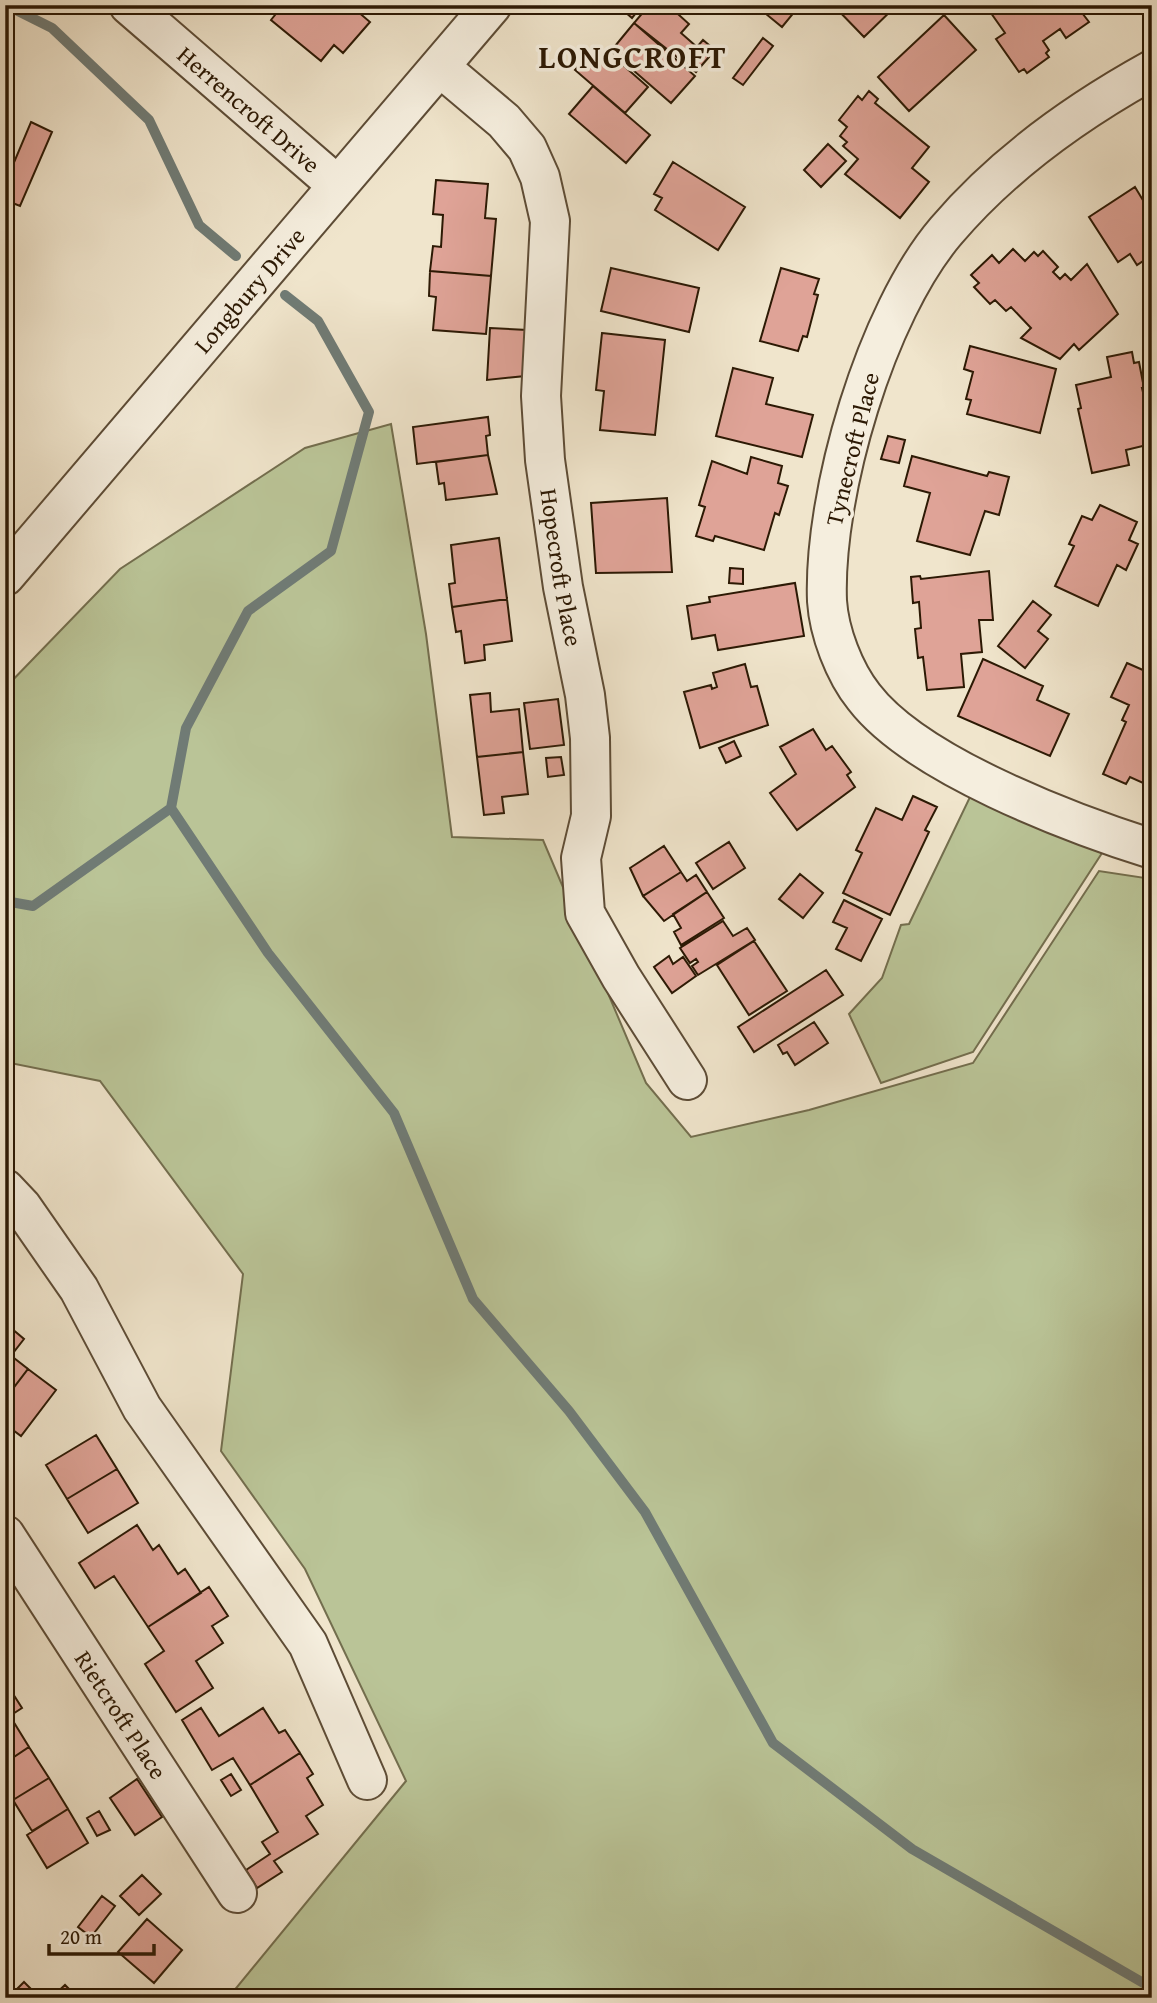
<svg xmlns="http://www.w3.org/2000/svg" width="1157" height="2003" font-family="'Gentium Book Plus',serif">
  <rect width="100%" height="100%" fill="#f0e5cc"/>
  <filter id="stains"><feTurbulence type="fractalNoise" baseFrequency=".00286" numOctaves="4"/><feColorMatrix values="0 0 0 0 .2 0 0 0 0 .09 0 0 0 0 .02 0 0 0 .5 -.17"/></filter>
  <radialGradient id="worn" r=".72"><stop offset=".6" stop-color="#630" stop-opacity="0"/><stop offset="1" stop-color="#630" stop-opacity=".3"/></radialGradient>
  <path fill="#bac497" stroke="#736e4e" stroke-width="2" d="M 391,424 L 426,634 L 452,837 L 543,840 L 646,1083 L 691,1137 L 809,1110 L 973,1063 L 1099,871 L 1152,879 L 1152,1998 L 228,1998 L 406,1781 L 305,1569 L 221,1451 L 243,1274 L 100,1081 L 5,1062 L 5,688 L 120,569 L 305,448 Z
    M 970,797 L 1104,850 L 973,1052 L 881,1083 L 849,1014 L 882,978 L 901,925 L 909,924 Z"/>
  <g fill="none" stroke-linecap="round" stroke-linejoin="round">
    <path stroke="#707b75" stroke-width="10" d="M 6,5 L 52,28 L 149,120 L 199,225 L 236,256
      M 171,808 L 186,728 L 248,611 L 331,551 L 369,412 L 318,321 L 285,295
      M 5,901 L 33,906 L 171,808 L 268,953 L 394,1113 L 473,1299 L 569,1411 L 645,1512 L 773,1743 L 912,1849 L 1152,1988"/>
  </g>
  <path fill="#dfa397" stroke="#2c1904" stroke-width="2" d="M 283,5 L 350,5 L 370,22 L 343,53 L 334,45 L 321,61 L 271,20 Z
    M 617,5 L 635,5 L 639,9 L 632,18 Z
    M 640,5 L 668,5 L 689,24 L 681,33 L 697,47 L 703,40 L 715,50 L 696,72 L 634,23 L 645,10 Z
    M 774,5 L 790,5 L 796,10 L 782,27 L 766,14 Z
    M 833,5 L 897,5 L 864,37 Z
    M 1076,5 L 1089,22 L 1066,38 L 1060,29 L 1043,41 L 1049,50 L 1046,53 L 1049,57 L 1027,73 L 1024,69 L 1019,72 L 996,39 L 1005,33 L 986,6 Z
    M 944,15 L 976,50 L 909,111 L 878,77 Z
    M 634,23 L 695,76 L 671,103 L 611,51 Z
    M 763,38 L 773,46 L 743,85 L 733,78 Z
    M 591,52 L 609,68 L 616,59 L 648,87 L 625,113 L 575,70 Z
    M 593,86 L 650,135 L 626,163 L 569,114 Z
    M 869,91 L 878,99 L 875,103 L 929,147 L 912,168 L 929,182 L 900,218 L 845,174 L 858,159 L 843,146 L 847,142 L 840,136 L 847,127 L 839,120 L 858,96 L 862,100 Z
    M 31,122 L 52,132 L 20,206 L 5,200 L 5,170 L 10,172 Z
    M 828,144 L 846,161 L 821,187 L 804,170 Z
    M 673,162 L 745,207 L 718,250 L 655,210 L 662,198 L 654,194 Z
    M 436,180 L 488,184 L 485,218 L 496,219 L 491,276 L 430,271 L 433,246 L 441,247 L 443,215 L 433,214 Z
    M 1135,187 L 1147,207 L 1152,204 L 1152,255 L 1137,265 L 1130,254 L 1118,262 L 1089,217 Z
    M 1013,249 L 1025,261 L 1034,252 L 1038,256 L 1043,251 L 1058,267 L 1053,272 L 1060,279 L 1065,274 L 1071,280 L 1087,264 L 1118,314 L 1079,350 L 1074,344 L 1060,359 L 1021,338 L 1031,328 L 1011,307 L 1006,311 L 995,300 L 990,304 L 974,287 L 979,283 L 971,275 L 992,255 L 999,263 Z
    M 611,268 L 699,288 L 689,332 L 601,311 Z
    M 781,268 L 819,279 L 814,294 L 818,295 L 807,337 L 803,336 L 798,351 L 760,341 Z
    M 430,271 L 491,276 L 486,334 L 433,330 L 436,297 L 429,296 Z
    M 490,328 L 527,330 L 525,376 L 487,380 Z
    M 602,333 L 665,340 L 655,435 L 600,430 L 604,391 L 596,390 Z
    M 970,346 L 1056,369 L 1040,433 L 967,414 L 971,400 L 966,399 L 973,372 L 964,369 Z
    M 1132,352 L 1134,363 L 1139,362 L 1144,388 L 1142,388 L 1147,409 L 1144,410 L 1151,444 L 1126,450 L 1129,465 L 1092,473 L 1078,409 L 1081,408 L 1076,385 L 1111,377 L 1107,357 Z
    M 733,368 L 773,378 L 766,404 L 813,415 L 802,457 L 716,436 Z
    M 488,417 L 490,435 L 486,436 L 488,455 L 417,464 L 413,427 Z
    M 888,436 L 905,440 L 899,463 L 881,459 Z
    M 488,455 L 497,494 L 446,500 L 444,483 L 439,484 L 436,462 Z
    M 912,456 L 987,476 L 989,472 L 1009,477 L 999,515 L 985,511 L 970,555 L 917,541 L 930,493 L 904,486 Z
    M 751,457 L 782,466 L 778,483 L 788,486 L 779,515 L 775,513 L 764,550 L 715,536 L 713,541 L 696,536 L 705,507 L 699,505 L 712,461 L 747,474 Z
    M 667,498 L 672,572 L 596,573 L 591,503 Z
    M 1100,505 L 1137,522 L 1129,540 L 1138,544 L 1126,570 L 1117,565 L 1098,606 L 1055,586 L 1074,546 L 1069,544 L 1082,516 L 1092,520 Z
    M 499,538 L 507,599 L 452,607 L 449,584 L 455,583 L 451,545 Z
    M 730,568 L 743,569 L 743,584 L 729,583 Z
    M 989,571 L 993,620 L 979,620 L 982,652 L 961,654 L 964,687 L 927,690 L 923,657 L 918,658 L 915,629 L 921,628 L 919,602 L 913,603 L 911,577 L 920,576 L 921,579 Z
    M 795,583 L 804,636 L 718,650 L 715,635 L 692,639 L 687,606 L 710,602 L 709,597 Z
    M 507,599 L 512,641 L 484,645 L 485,660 L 465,663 L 461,631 L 456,632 L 452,607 Z
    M 1033,601 L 1051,615 L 1038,631 L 1048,639 L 1025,668 L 998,646 Z
    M 983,659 L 1043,686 L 1037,700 L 1069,714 L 1050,756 L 958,716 Z
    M 1127,663 L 1152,674 L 1152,711 L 1148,718 L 1152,720 L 1152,787 L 1130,777 L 1126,784 L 1103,774 L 1126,722 L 1122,720 L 1129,705 L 1111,697 Z
    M 745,664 L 751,687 L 757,686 L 768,725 L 700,748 L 684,692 L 711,685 L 712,689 L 717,687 L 713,673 Z
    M 490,693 L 491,712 L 519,709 L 523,752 L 477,757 L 470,695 Z
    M 558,699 L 564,745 L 530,749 L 524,703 Z
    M 813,729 L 826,750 L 832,746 L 851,772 L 847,775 L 855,787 L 797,830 L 770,793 L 796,774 L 780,747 Z
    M 734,741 L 741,756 L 726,763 L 719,748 Z
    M 523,752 L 528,794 L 502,797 L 504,813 L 484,815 L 477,757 Z
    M 561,757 L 564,775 L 548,777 L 546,758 Z
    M 913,796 L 937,807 L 925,830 L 929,832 L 890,915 L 843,893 L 862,853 L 856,850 L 876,808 L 902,820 Z
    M 729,842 L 745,868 L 713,889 L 696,863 Z
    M 664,846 L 681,872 L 643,896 L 630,868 Z
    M 681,872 L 687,881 L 696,875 L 707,892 L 664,921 L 643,896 Z
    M 800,874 L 823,893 L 803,918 L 779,899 Z
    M 707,892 L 724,918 L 681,945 L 674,932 L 681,928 L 673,914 Z
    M 844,900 L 882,919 L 861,961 L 836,949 L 847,928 L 833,922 Z
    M 723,921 L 733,936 L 747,928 L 755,940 L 698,975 L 692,966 L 698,962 L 696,959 L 690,963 L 680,948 Z
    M 754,941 L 787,991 L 749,1015 L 717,965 Z
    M 669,956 L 673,964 L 683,957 L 696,976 L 672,993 L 654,967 Z
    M 826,970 L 843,995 L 754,1052 L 738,1027 Z
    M 814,1022 L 828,1043 L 795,1065 L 787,1052 L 783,1054 L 778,1045 Z
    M 11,1328 L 24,1339 L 13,1353 L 5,1347 L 5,1334 Z
    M 5,1351 L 28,1369 L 5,1399 Z
    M 28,1369 L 56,1390 L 21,1436 L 5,1424 L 5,1399 Z
    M 96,1435 L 117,1469 L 67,1499 L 46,1465 Z
    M 117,1469 L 138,1503 L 88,1533 L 67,1499 Z
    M 137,1525 L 153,1550 L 159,1545 L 178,1574 L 185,1569 L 201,1593 L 148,1627 L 114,1576 L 95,1588 L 79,1563 Z
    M 209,1587 L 228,1616 L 212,1626 L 223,1643 L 196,1661 L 213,1688 L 176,1712 L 145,1664 L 164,1651 L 148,1627 Z
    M 8,1686 L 22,1708 L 5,1719 L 5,1688 Z
    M 201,1708 L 219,1736 L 263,1708 L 279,1733 L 285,1730 L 300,1753 L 250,1785 L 233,1758 L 212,1770 L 182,1720 Z
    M 10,1716 L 29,1747 L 5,1763 L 5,1719 Z
    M 29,1747 L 49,1778 L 13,1800 L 5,1788 L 5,1763 Z
    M 300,1753 L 313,1774 L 307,1778 L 323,1805 L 306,1816 L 318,1834 L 274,1861 L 282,1872 L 257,1888 L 246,1870 L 270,1854 L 262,1842 L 278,1832 L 250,1785 Z
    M 231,1774 L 241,1790 L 231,1796 L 221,1780 Z
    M 49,1778 L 68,1809 L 32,1831 L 13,1800 Z
    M 137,1779 L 162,1817 L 135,1835 L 110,1798 Z
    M 68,1809 L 88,1843 L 47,1868 L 27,1835 Z
    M 99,1811 L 110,1830 L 97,1836 L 87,1818 Z
    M 142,1875 L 161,1894 L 139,1915 L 120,1896 Z
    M 102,1896 L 115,1906 L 91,1937 L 78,1927 Z
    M 147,1919 L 182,1950 L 154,1983 L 118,1952 Z
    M 24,1982 L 39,1997 L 45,1991 L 52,1997 L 65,1985 L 78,1998 L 8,1998 Z"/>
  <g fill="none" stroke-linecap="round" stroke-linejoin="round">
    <defs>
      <g id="minor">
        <path id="s1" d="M 129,5 L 337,185"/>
        <path id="s2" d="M 440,67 L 504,121 L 527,148 L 540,177 L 550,221 L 541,396 L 545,460 L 563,587 L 585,695 L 590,738 L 591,816 L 581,858 L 585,913 L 621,977 L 687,1080"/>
        <path d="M 1152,70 C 1076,112 1002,165 946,231 C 876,313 823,494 827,601 C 829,632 844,672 864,697 C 916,765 1070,823 1152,849"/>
        <path id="s3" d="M 5,576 L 492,5"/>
        <path d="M 5,1189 L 22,1207 L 79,1289 L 142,1408 L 308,1644 L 367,1780"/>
        <path id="s4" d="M 5,1535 L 237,1893"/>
      </g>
    </defs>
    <use href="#minor" stroke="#5d4c36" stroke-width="42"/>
    <use href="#minor" stroke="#f5eede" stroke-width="38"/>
  </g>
  <g text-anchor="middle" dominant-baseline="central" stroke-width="7" stroke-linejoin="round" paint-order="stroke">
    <g font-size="24" fill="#2c1904" stroke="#f5eede">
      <text stroke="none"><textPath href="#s1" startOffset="159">Herrencroft Drive</textPath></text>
      <text stroke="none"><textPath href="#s3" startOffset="376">Longbury Drive</textPath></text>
      <text transform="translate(852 449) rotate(-76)">Tynecroft Place</text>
      <text stroke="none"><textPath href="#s2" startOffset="544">Hopecroft Place</textPath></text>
      <text stroke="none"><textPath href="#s4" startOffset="214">Rietcroft Place</textPath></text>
    </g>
    <g font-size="32" font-weight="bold" letter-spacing="2" fill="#2c1904" stroke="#f5eede">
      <text x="633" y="56">LONGCROFT</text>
    </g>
  </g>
  <rect width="1157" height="2003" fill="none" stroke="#f0e5cc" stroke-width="28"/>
  <rect x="7" y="7" width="1143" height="1989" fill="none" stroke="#2c1904" stroke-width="3.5"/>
  <rect x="14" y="14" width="1129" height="1975" fill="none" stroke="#2c1904" stroke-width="2"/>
  <path d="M49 1944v10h105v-10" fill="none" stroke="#2c1904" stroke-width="3.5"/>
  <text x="60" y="1944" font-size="21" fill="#2c1904" stroke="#f5eede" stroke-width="5" paint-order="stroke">20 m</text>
  <rect width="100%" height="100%" filter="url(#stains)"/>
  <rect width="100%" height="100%" fill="url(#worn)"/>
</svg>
